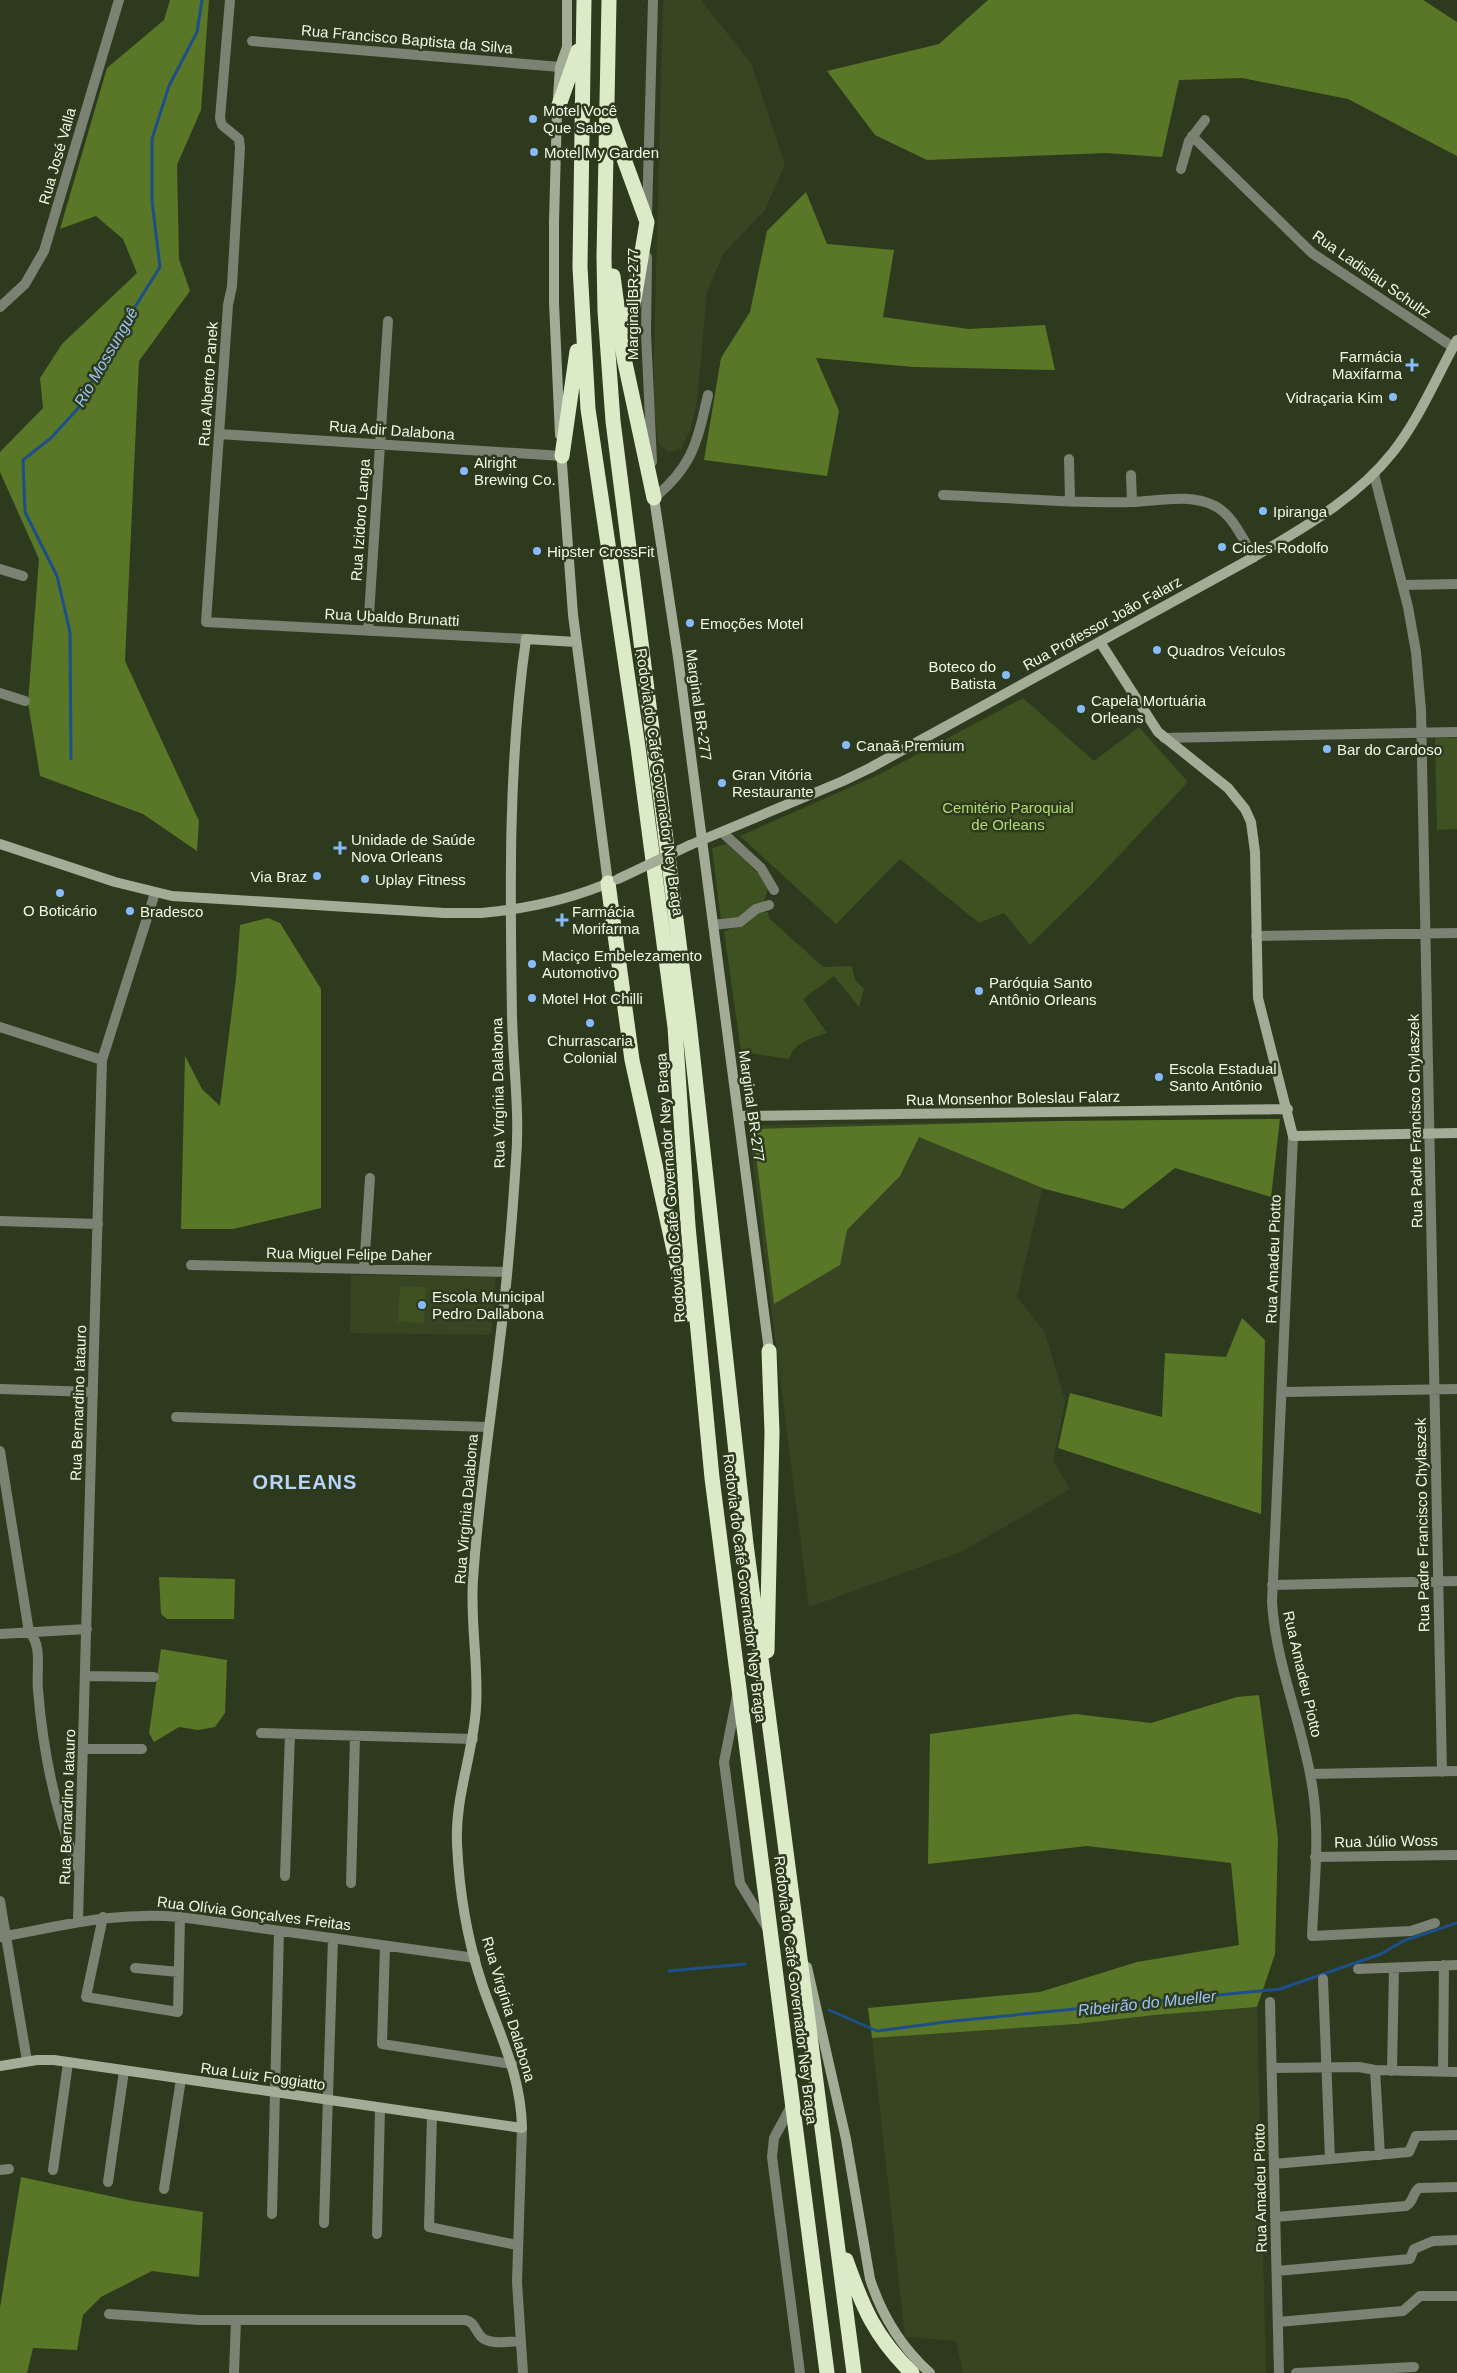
<svg xmlns="http://www.w3.org/2000/svg" width="1457" height="2373" font-family="Arial,sans-serif">
  <rect width="100%" height="100%" fill="#2e3a1e"/>
  <path fill="#374522" d="M 663,0 L 701,0 L 752,65 L 785,164 L 765,210 L 723,254 L 707,293 L 697,402 L 690,430 L 681,449 L 669,452 L 658,443 L 653,395 Z
    M 1058,1121 L 1017,1297 L 1045,1333 L 1064,1397 L 1065,1403 L 1053,1461 L 1070,1489 L 961,1552 L 809,1607 L 749,1132 L 755,1125 Z
    M 351,1275 L 496,1277 L 491,1335 L 350,1333 Z
    M 1257,2007 L 1266,2373 L 963,2373 L 956,2341 L 905,2337 L 872,2038 Z"/>
  <path fill="#3e5120" d="M 1023,698 L 1094,761 L 1139,727 L 1188,782 L 1094,882 L 1030,945 L 1004,913 L 979,923 L 900,859 L 836,924 L 740,836 L 880,774 Z
    M 1435,738 L 1457,738 L 1457,829 L 1437,830 Z
    M 727,844 L 759,874 L 768,889 L 764,901 L 749,908 L 736,919 L 721,920 L 712,848 Z
    M 768,912 L 769,918 L 823,967 L 852,966 L 855,980 L 864,989 L 859,1007 L 834,976 L 803,999 L 827,1033 C 812,1038 794,1042 789,1059 L 741,1052 L 724,931 L 745,925 L 758,913 Z
    M 400,1286 L 426,1287 L 424,1323 L 398,1322 Z"/>
  <path fill="#597727" d="M 170,0 L 209,0 L 201,110 L 177,165 L 179,259 L 190,291 L 139,361 L 125,661 L 199,821 L 197,851 L 143,814 L 40,776 L 28,703 L 39,559 L 0,472 L 0,452 L 43,408 L 40,378 L 62,344 L 137,273 L 123,239 L 96,216 L 60,229 L 107,68 L 164,20 Z
    M 988,0 L 1423,0 L 1457,22 L 1457,156 L 1348,99 L 1242,78 L 1179,80 L 1162,157 L 1107,153 L 927,160 L 875,135 L 827,71 L 939,44 Z
    M 806,192 L 827,244 L 894,250 L 883,317 L 968,329 L 1045,325 L 1055,370 L 913,367 L 816,358 L 839,411 L 827,476 L 704,460 L 721,358 L 750,312 L 767,231 Z
    M 268,918 L 280,923 L 321,989 L 321,1208 L 233,1229 L 181,1229 L 185,1056 L 202,1089 L 220,1106 L 236,978 L 240,925 Z
    M 1280,1119 L 1271,1197 L 1175,1168 L 1123,1209 L 1045,1189 L 919,1137 L 900,1176 L 847,1230 L 840,1265 L 774,1304 L 753,1129 L 1058,1121 Z
    M 1242,1318 L 1265,1340 L 1261,1514 L 1058,1448 L 1070,1393 L 1162,1417 L 1165,1353 L 1226,1357 Z
    M 159,1577 L 235,1579 L 234,1619 L 167,1619 L 161,1614 Z
    M 161,1649 L 227,1660 L 225,1713 L 215,1727 L 198,1730 L 179,1727 L 154,1742 L 149,1733 Z
    M 1259,1695 L 1278,1838 L 1275,1954 L 1257,2007 L 1155,2015 L 1076,2024 L 872,2038 L 868,2008 L 1040,1992 L 1137,1962 L 1239,1945 L 1231,1863 L 1087,1846 L 928,1864 L 930,1734 L 1075,1714 L 1151,1723 L 1237,1697 Z
    M 21,2177 L 133,2201 L 203,2212 L 199,2277 L 152,2271 L 101,2297 L 83,2315 L 77,2350 L 33,2348 L 27,2373 L 0,2373 L 0,2308 Z"/>
  <g fill="none" stroke-linecap="round" stroke-linejoin="round">
    <path stroke="#1d4f8a" stroke-width="3" d="M 71,759 L 70,632 L 57,576 L 25,512 L 23,460 L 51,438 L 82,404 L 98,366 L 160,267 L 152,201 L 152,139 L 169,86 L 197,32 L 202,0
      M 669,1971 L 745,1964
      M 829,2010 L 877,2031 L 953,2021 L 1280,1989 L 1381,1954 L 1403,1941 L 1457,1923"/>
    <path stroke="#7b8173" stroke-width="10" d="M 230,0 L 220,118 L 222,125 L 239,139 L 240,148 L 232,286 L 228,305 L 206,622 L 526,639
      M 252,41 L 560,67
      M 1192,136 L 1312,253 L 1453,347
      M 1181,169 L 1189,141 L 1205,120
      M 647,215 L 653,0
      M 647,257 L 646,333 L 652,462
      M 0,307 L 25,284 L 44,251 L 119,0
      M 219,434 L 562,456
      M 1069,459 L 1070,500
      M 1374,474 L 1408,607 L 1416,652 L 1421,710 L 1442,1772
      M 1131,475 L 1132,502
      M 943,495 C 1005,497 1070,504 1132,502 C 1159,501 1190,493 1215,506 C 1233,515 1243,540 1254,557
      M 654,498 C 693,466 697,442 708,395
      M 0,569 L 23,576
      M 1403,585 L 1457,584
      M 368,631 L 388,321
      M 0,693 L 25,701
      M 1164,738 L 1457,732
      M 722,832 L 761,868 L 774,890
      M 713,925 L 740,922 L 756,909 L 769,905
      M 1256,936 L 1457,933
      M 0,1027 L 102,1060
      M 1293,1136 L 1272,1602 C 1276,1667 1304,1727 1313,1791 C 1320,1838 1314,1888 1312,1936 L 1411,1931 L 1435,1923
      M 0,1221 L 98,1224
      M 191,1265 L 507,1272
      M 364,1269 L 370,1178
      M 0,1389 L 93,1392
      M 1283,1392 L 1457,1389
      M 176,1417 L 488,1427
      M 0,1451 L 29,1632 C 43,1645 36,1672 38,1690 C 43,1751 55,1812 78,1868
      M 1272,1585 L 1457,1581
      M 0,1634 L 87,1629
      M 86,1676 L 154,1677
      M 737,1696 L 724,1762 L 740,1883 L 768,1929
      M 261,1733 L 473,1739
      M 84,1749 L 142,1749
      M 1310,1774 L 1457,1771
      M 1315,1857 L 1457,1855
      M 285,1876 L 290,1734
      M 351,1883 L 355,1736
      M 0,1901 L 27,2061
      M 103,1917 L 86,1997 L 178,2012 L 180,1917
      M 78,1921 L 102,1060 L 155,893
      M 0,1937 C 62,1926 116,1911 180,1917 L 475,1958
      M 385,1946 L 382,2044 L 512,2064
      M 135,1968 L 179,1972
      M 1358,1969 L 1457,1965
      M 1323,1979 L 1330,2159
      M 1270,2002 L 1279,2373
      M 1272,2068 L 1359,2067 L 1375,2070 L 1457,2072
      M 1375,2070 L 1380,2155
      M 1392,2071 L 1394,1968
      M 1443,2072 L 1444,1965
      M 793,2103 L 774,2138 L 772,2157 L 800,2373
      M 432,2115 L 429,2227 L 517,2245
      M 522,2128 L 517,2282 L 523,2373
      M 1274,2164 L 1409,2152 L 1416,2136 L 1457,2135
      M 0,2170 L 9,2169
      M 53,2170 L 68,2063
      M 108,2182 L 124,2071
      M 164,2189 L 181,2079
      M 272,2214 L 279,1931
      M 1275,2217 L 1406,2206 C 1414,2202 1412,2193 1419,2188 L 1457,2187
      M 324,2223 L 333,1938
      M 377,2234 L 380,2108
      M 1277,2271 L 1410,2259 L 1414,2249 L 1433,2241 L 1457,2240
      M 109,2314 L 199,2320 L 465,2320 C 476,2322 475,2333 484,2339 C 494,2345 510,2341 521,2341
      M 1278,2322 L 1403,2311 L 1420,2296 L 1457,2296
      M 234,2373 L 236,2320
      M 1296,2373 L 1414,2367"/>
    <path stroke="#a2ac96" stroke-width="10" d="M 560,435 L 554,303 L 554,222 L 557,111 L 560,67 L 567,47 L 567,0
      M 561,450 L 573,615 L 608,883
      M 654,498 L 678,657 L 769,1351
      M 1100,642 L 1158,732 L 1228,788 L 1245,809 L 1251,822 L 1255,852 L 1258,998 L 1293,1136 L 1457,1133
      M 0,844 L 115,882 L 172,896 L 444,913 L 481,913 C 526,909 572,899 613,881
      M 690,845 L 843,781 L 870,768 L 1254,557 C 1303,528 1357,498 1393,452 C 1419,419 1436,378 1457,340
      M 738,1116 L 1288,1109
      M 807,1967 L 846,2139 L 870,2279 C 882,2316 901,2347 930,2373
      M 0,2066 L 37,2060 L 54,2060 L 522,2128 C 521,2074 499,2034 482,1984 C 467,1939 459,1889 457,1843 C 455,1797 473,1754 476,1708 C 479,1666 470,1623 473,1580 C 478,1502 490,1425 499,1348 C 507,1285 512,1222 516,1160 C 520,1112 513,1064 512,1016 C 510,891 508,764 526,639 L 576,642"/>
    <path stroke="#dbebc8" stroke-width="15" d="M 584,0 L 580,267 L 588,409 L 638,747 L 675,1027 L 688,1226 L 712,1478 L 827,2373
      M 609,0 L 604,257 L 605,311 L 613,421 L 689,1022 L 746,1544 L 854,2373
      M 557,111 L 578,51
      M 609,118 L 647,222 L 626,347
      M 613,276 L 624,358 L 654,498
      M 562,456 L 577,351
      M 608,883 L 632,1060 L 688,1314
      M 767,1651 L 772,1432 L 769,1351
      M 846,2260 C 863,2308 875,2337 912,2373"/>
    <path stroke="#a2ac96" stroke-width="10" d="M 618,879 L 690,845"/>
  </g>
  <g fill="#87bbfc" stroke="#2e3a1e" stroke-width="2">
    <circle cx="533" cy="119" r="5"/>
    <circle cx="534" cy="152" r="5"/>
    <path d="M1409.5 357.5h5v5h5v5h-5v5h-5v-5h-5v-5h5z"/>
    <circle cx="1393" cy="397" r="5"/>
    <circle cx="464" cy="471" r="5"/>
    <circle cx="1263" cy="511" r="5"/>
    <circle cx="1222" cy="547" r="5"/>
    <circle cx="537" cy="551" r="5"/>
    <circle cx="690" cy="623" r="5"/>
    <circle cx="1157" cy="650" r="5"/>
    <circle cx="1006" cy="675" r="5"/>
    <circle cx="1081" cy="709" r="5"/>
    <circle cx="846" cy="745" r="5"/>
    <circle cx="1327" cy="749" r="5"/>
    <circle cx="722" cy="783" r="5"/>
    <path d="M337.5 840.5h5v5h5v5h-5v5h-5v-5h-5v-5h5z"/>
    <circle cx="317" cy="876" r="5"/>
    <circle cx="365" cy="879" r="5"/>
    <circle cx="60" cy="893" r="5"/>
    <circle cx="130" cy="911" r="5"/>
    <path d="M559.5 912.5h5v5h5v5h-5v5h-5v-5h-5v-5h5z"/>
    <circle cx="532" cy="964" r="5"/>
    <circle cx="979" cy="991" r="5"/>
    <circle cx="532" cy="998" r="5"/>
    <circle cx="590" cy="1023" r="5"/>
    <circle cx="1159" cy="1077" r="5"/>
    <circle cx="422" cy="1305" r="5"/>
  </g>
  <g text-anchor="middle" dominant-baseline="central" stroke-width="5" stroke-linejoin="round" paint-order="stroke">
    <g font-size="15" fill="#f0f8e6" stroke="#2e3a1e">
      <text transform="translate(407 39) rotate(5)">Rua Francisco Baptista da Silva</text>
      <text transform="translate(57 156) rotate(-74)">Rua José Valla</text>
      <text transform="translate(1372 274) rotate(35)">Rua Ladislau Schultz</text>
      <text transform="translate(632 304) rotate(-90)">Marginal BR-277</text>
      <text transform="translate(208 384) rotate(-86)">Rua Alberto Panek</text>
      <text transform="translate(392 430) rotate(4)">Rua Adir Dalabona</text>
      <text transform="translate(360 520) rotate(-86)">Rua Izidoro Langa</text>
      <text transform="translate(392 617) rotate(3)">Rua Ubaldo Brunatti</text>
      <text transform="translate(1102 623) rotate(-29)">Rua Professor João Falarz</text>
      <text transform="translate(699 705) rotate(82)">Marginal BR-277</text>
      <text transform="translate(660 782) rotate(82)">Rodovia do Café Governador Ney Braga</text>
      <text transform="translate(498 1093) rotate(-91)">Rua Virgínia Dalabona</text>
      <text transform="translate(1013 1098) rotate(-1)">Rua Monsenhor Boleslau Falarz</text>
      <text transform="translate(752 1106) rotate(82)">Marginal BR-277</text>
      <text transform="translate(1415 1121) rotate(-91)">Rua Padre Francisco Chylaszek</text>
      <text transform="translate(670 1188) rotate(-94)">Rodovia do Café Governador Ney Braga</text>
      <text transform="translate(349 1254) rotate(1)">Rua Miguel Felipe Daher</text>
      <text transform="translate(1273 1259) rotate(-88)">Rua Amadeu Piotto</text>
      <text transform="translate(78 1403) rotate(-88)">Rua Bernardino Iatauro</text>
      <text transform="translate(466 1509) rotate(-85)">Rua Virgínia Dalabona</text>
      <text transform="translate(1422 1525) rotate(-91)">Rua Padre Francisco Chylaszek</text>
      <text transform="translate(745 1588) rotate(83)">Rodovia do Café Governador Ney Braga</text>
      <text transform="translate(1303 1674) rotate(77)">Rua Amadeu Piotto</text>
      <text transform="translate(67 1807) rotate(-88)">Rua Bernardino Iatauro</text>
      <text transform="translate(1386 1841) rotate(-1)">Rua Júlio Woss</text>
      <text transform="translate(254 1913) rotate(7)">Rua Olívia Gonçalves Freitas</text>
      <text transform="translate(796 1990) rotate(83)">Rodovia do Café Governador Ney Braga</text>
      <text transform="translate(509 2009) rotate(73)">Rua Virgínia Dalabona</text>
      <text transform="translate(263 2076) rotate(8)">Rua Luiz Foggiatto</text>
      <text transform="translate(1260 2188) rotate(-91)">Rua Amadeu Piotto</text>
    </g>
    <g font-size="15" fill="#f0f8e6" stroke="#2e3a1e" text-anchor="start">
      <text x="543" y="110">Motel Você<tspan x="543" dy="17">Que Sabe</tspan></text>
      <text x="544" y="152">Motel My Garden</text>
      <text x="1402" y="356" text-anchor="end">Farmácia<tspan x="1402" dy="17">Maxifarma</tspan></text>
      <text x="1383" y="397" text-anchor="end">Vidraçaria Kim</text>
      <text x="474" y="462">Alright<tspan x="474" dy="17">Brewing Co.</tspan></text>
      <text x="1273" y="511">Ipiranga</text>
      <text x="1232" y="547">Cicles Rodolfo</text>
      <text x="547" y="551">Hipster CrossFit</text>
      <text x="700" y="623">Emoções Motel</text>
      <text x="1167" y="650">Quadros Veículos</text>
      <text x="996" y="666" text-anchor="end">Boteco do<tspan x="996" dy="17">Batista</tspan></text>
      <text x="1091" y="700">Capela Mortuária<tspan x="1091" dy="17">Orleans</tspan></text>
      <text x="856" y="745">Canaã Premium</text>
      <text x="1337" y="749">Bar do Cardoso</text>
      <text x="732" y="774">Gran Vitória<tspan x="732" dy="17">Restaurante</tspan></text>
      <text x="351" y="839">Unidade de Saúde<tspan x="351" dy="17">Nova Orleans</tspan></text>
      <text x="307" y="876" text-anchor="end">Via Braz</text>
      <text x="375" y="879">Uplay Fitness</text>
      <text x="60" y="910" text-anchor="middle">O Boticário</text>
      <text x="140" y="911">Bradesco</text>
      <text x="572" y="911">Farmácia<tspan x="572" dy="17">Morifarma</tspan></text>
      <text x="542" y="955">Maciço Embelezamento<tspan x="542" dy="17">Automotivo</tspan></text>
      <text x="989" y="982">Paróquia Santo<tspan x="989" dy="17">Antônio Orleans</tspan></text>
      <text x="542" y="998">Motel Hot Chilli</text>
      <text x="590" y="1040" text-anchor="middle">Churrascaria<tspan x="590" dy="17">Colonial</tspan></text>
      <text x="1169" y="1068">Escola Estadual<tspan x="1169" dy="17">Santo Antônio</tspan></text>
      <text x="432" y="1296">Escola Municipal<tspan x="432" dy="17">Pedro Dallabona</tspan></text>
    </g>
    <g font-size="15" fill="#b1db71" stroke="#2e3a1e">
      <text x="1008" y="807">Cemitério Paroquial<tspan x="1008" dy="17">de Orleans</tspan></text>
    </g>
    <g font-size="16" font-style="italic" fill="#9bc4f7" stroke="#2e3a1e">
      <text transform="translate(106 357) rotate(-60)">Rio Mossunguê</text>
      <text transform="translate(1147 2003) rotate(-6)">Ribeirão do Mueller</text>
    </g>
    <g font-size="20" font-weight="bold" letter-spacing="1" fill="#b7d4f9" stroke="#2e3a1e">
      <text x="305" y="1482">ORLEANS</text>
    </g>
  </g>
</svg>
